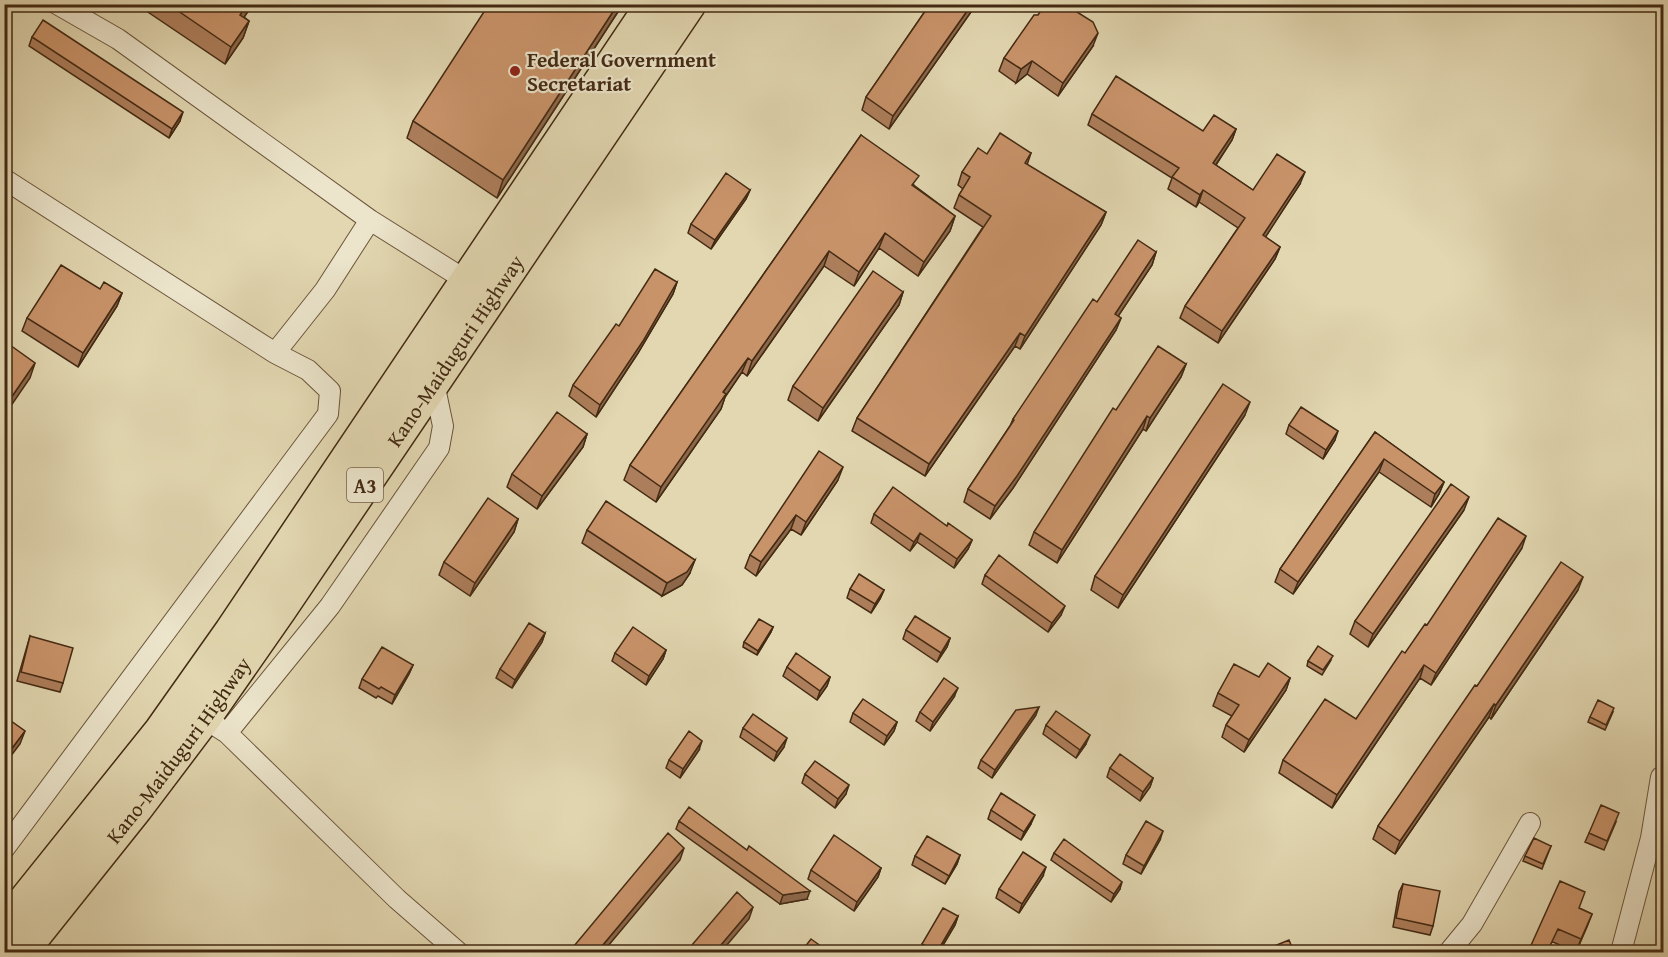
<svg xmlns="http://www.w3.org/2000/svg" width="1668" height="957" font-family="'Gentium Book Plus',serif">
  <rect width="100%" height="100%" fill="#e2d7b1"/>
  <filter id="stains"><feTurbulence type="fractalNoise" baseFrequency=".00333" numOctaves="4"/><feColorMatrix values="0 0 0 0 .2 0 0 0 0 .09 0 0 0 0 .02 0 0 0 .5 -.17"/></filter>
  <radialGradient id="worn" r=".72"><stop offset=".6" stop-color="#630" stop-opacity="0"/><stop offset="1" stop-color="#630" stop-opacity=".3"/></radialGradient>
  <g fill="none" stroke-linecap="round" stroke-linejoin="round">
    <defs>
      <path id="minor" d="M 57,4 L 118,39 L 370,220 L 475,286
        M 4,179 L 275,353 L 308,370 L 330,391 L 328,414 L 4,849
        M 275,353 L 325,290 L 370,220
        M 216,726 L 227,733 L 397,899 L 458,952
        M 227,733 L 330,606 L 439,448 L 443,426 L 434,383
        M 1449,952 L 1472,924 L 1530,823
        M 1621,952 L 1651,838 L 1661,777 L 1664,777"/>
      <g id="trunk">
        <path d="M 4,927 L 161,731 L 231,632 L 653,4"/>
        <path id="s1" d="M 21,952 L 136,808 L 204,718 L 280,609 L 689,4"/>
      </g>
    </defs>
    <use href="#minor" stroke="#6b553a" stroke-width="22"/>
    <use href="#trunk" stroke="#432a13" stroke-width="36"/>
    <use href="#minor" stroke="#ece5cc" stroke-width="20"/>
    <use href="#trunk" stroke="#e2d7b1" stroke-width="33"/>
  </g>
  <path fill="#ad7e5b" stroke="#432a13" stroke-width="1.5" d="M 136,4 L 253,4 L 244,17 L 249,21 L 243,38 L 225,64 Z
    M 623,4 L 497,198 L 407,138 L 413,121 Z
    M 930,4 L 974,4 L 971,12 L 889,129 L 862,110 L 866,97 Z
    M 32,37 L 180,121 L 169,138 L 29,46 Z
    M 1093,46 L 1058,96 L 1027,74 L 1016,83 L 999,71 L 1004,58 Z
    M 1092,114 L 1203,131 L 1236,129 L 1232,140 L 1216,165 L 1253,190 L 1300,184 L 1265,237 L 1280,247 L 1275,259 L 1218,343 L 1180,318 L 1185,306 L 1238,228 L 1199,202 L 1196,207 L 1168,189 L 1172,178 L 1088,125 Z
    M 861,135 L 915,186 L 955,216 L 950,231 L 918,276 L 879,248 L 854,286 L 824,266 L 747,376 L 742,372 L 725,397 L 721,409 L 656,502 L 624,480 L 630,465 Z
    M 1031,153 L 1027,165 L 1106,212 L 1101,225 L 1020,349 L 1015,346 L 925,476 L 852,431 L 857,418 L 983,227 L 954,208 L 959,195 L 963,189 L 958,185 L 962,172 L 987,154 Z
    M 750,190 L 746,199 L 711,249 L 688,233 L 691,224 Z
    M 1156,252 L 1152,265 L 1118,316 L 1121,318 L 1116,330 L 1013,488 L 990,519 L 964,502 L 968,489 L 1010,426 L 1013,419 L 1097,302 Z
    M 677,282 L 673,294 L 638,353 L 596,417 L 569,396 L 573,385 L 619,326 Z
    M 100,289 L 122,293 L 117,306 L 78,367 L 22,331 L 27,318 Z
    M 903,292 L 899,305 L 818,421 L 788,400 L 793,386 Z
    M 1186,364 L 1181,377 L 1146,431 L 1143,429 L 1057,563 L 1029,545 L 1034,532 L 1116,410 Z
    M 1245,415 L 1118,608 L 1091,590 L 1095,576 Z
    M 1289,425 L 1335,440 L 1323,459 L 1286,434 Z
    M 1375,432 L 1444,482 L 1439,494 L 1431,507 L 1379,472 L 1293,594 L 1275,582 L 1280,569 Z
    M 587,434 L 583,447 L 537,509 L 507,487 L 512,474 Z
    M 838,480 L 801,535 L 791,529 L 756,576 L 745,568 L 750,555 Z
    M 1464,510 L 1368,647 L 1350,634 L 1355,621 Z
    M 874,514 L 947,526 L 972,540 L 968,549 L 954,568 L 917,542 L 910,551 L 871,523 Z
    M 518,519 L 514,532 L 470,596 L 439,575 L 444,562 Z
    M 587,530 L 690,573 L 682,585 L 662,596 L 582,543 Z
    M 1522,548 L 1431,685 L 1420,678 L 1332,808 L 1279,773 L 1283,760 L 1356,719 L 1427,625 Z
    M 985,575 L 1061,615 L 1048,632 L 982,584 Z
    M 850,589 L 884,590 L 880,599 L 871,613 L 847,598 Z
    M 1578,590 L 1491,719 L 1489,717 L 1395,854 L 1373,839 L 1378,826 L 1477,686 Z
    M 773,627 L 771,632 L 757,655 L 743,647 L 744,642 Z
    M 906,630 L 950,638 L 947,647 L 937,662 L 903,639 Z
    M 545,633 L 542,642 L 512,688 L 496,678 L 500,669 Z
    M 30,636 L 63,683 L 60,692 L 17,681 Z
    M 666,650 L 663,659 L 646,685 L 612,661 L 615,653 Z
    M 1331,660 L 1322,675 L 1307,666 L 1308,661 Z
    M 413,665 L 409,674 L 392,704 L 378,696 L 376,698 L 359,688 L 362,679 Z
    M 787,667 L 830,677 L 827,686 L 817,700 L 783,676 Z
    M 1259,677 L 1290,678 L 1286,690 L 1244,752 L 1222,737 L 1226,725 L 1232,716 L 1213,706 L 1218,693 Z
    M 954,697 L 930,731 L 916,721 L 920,712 Z
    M 1613,712 L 1605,730 L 1588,722 L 1590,717 Z
    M 853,713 L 897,722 L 894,731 L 884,745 L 850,722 Z
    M 1036,715 L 992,778 L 978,768 L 981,760 Z
    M 1046,725 L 1086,744 L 1076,758 L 1043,734 Z
    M 743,728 L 784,747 L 774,761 L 740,737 Z
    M 699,750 L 680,778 L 666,768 L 669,760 Z
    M 1110,768 L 1153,778 L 1150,787 L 1140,801 L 1107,777 Z
    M 805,774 L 846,794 L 835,808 L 802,783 Z
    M 991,810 L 1031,824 L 1021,840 L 988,819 Z
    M 679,821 L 807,899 L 780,904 L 676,829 Z
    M 1616,822 L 1604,850 L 1585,842 L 1589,833 Z
    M 1160,840 L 1141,874 L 1123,864 L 1126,855 Z
    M 1551,846 L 1542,869 L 1523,861 L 1525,856 Z
    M 1054,853 L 1120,889 L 1111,902 L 1051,860 Z
    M 960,855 L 957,864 L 945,884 L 912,865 L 915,856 Z
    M 881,868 L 878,877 L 854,911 L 808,879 L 811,870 Z
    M 1043,876 L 1019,913 L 996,898 L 999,889 Z
    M 1403,884 L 1433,926 L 1430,935 L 1393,927 L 1399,892 Z
    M 1579,908 L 1592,914 L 1576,952 L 1553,942 L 1528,952 Z
    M 958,916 L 955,925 L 939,952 L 919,952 L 922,944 Z"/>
  <path fill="#8d674a" stroke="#432a13" stroke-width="1.5" d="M 247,4 L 253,4 L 234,32 L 240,15 Z
    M 618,4 L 623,4 L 497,198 L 503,180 Z
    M 972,4 L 974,4 L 971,12 L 889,129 L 893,116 Z
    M 249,21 L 243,38 L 225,64 L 231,47 Z
    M 1098,33 L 1093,46 L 1058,96 L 1063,83 Z
    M 1032,61 L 1027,74 L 1016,83 L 1021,69 Z
    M 183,112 L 180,121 L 169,138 L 172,129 Z
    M 1236,129 L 1232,140 L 1209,175 L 1213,163 Z
    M 1305,172 L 1300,184 L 1259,247 L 1263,235 Z
    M 750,190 L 746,199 L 711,249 L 715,240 Z
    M 1203,190 L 1199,202 L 1196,207 L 1200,195 Z
    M 1106,212 L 1101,225 L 1020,349 L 1025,336 Z
    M 955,216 L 950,231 L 918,276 L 924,262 Z
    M 885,233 L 879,248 L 854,286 L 859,272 Z
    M 1280,247 L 1275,259 L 1218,343 L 1222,331 Z
    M 829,251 L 824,266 L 747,376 L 752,361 Z
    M 1156,252 L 1152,265 L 1111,327 L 1115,314 Z
    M 677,282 L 673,294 L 638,353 L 596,417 L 600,405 Z
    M 903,292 L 899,305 L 818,421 L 823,408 Z
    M 122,293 L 117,306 L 78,367 L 83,353 Z
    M 1121,318 L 1116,330 L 1013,488 L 990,519 L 995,506 Z
    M 1020,333 L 1015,346 L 925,476 L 929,464 Z
    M 748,358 L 742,372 L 725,397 L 721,409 L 656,502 L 661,487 L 723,392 Z
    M 35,363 L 30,378 L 4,416 L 4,408 Z
    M 1186,364 L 1181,377 L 1146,431 L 1150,418 Z
    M 1250,402 L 1245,415 L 1118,608 L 1123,595 Z
    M 1147,416 L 1143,429 L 1057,563 L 1062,550 Z
    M 1338,431 L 1335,440 L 1323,459 L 1326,450 Z
    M 587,434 L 583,447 L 537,509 L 542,496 Z
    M 1384,459 L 1379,472 L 1293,594 L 1298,582 Z
    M 843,467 L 838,480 L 801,535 L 806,522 Z
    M 1444,482 L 1439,494 L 1431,507 L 1435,494 Z
    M 1469,497 L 1464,510 L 1368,647 L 1373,634 Z
    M 796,515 L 791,529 L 756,576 L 761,562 Z
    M 518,519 L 514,532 L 470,596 L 475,583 Z
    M 920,533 L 917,542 L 910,551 L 914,542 Z
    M 1526,536 L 1522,548 L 1431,685 L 1436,673 Z
    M 972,540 L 968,549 L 954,568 L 957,559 Z
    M 695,560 L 690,573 L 682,585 L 662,596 L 667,583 Z
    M 1583,577 L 1578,590 L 1491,719 L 1496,705 Z
    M 884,590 L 880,599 L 871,613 L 875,604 Z
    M 1065,606 L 1061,615 L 1048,632 L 1052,623 Z
    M 773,627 L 771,632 L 757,655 L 758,651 Z
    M 545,633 L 542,642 L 512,688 L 515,680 Z
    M 950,638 L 947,647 L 937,662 L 941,653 Z
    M 666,650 L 663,659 L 646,685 L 649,676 Z
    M 413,665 L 409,674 L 392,704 L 395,695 Z
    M 1424,665 L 1420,678 L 1332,808 L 1337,795 Z
    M 830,677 L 827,686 L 817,700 L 820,691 Z
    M 1290,678 L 1286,690 L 1244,752 L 1249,740 Z
    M 958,688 L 954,697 L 930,731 L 933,722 Z
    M 1494,704 L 1489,717 L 1395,854 L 1400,841 Z
    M 1039,707 L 1036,715 L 992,778 L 995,770 Z
    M 897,722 L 894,731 L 884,745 L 887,736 Z
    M 25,731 L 20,744 L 4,765 L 4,759 Z
    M 1090,735 L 1086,744 L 1076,758 L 1080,750 Z
    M 787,738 L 784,747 L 774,761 L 777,752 Z
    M 702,741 L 699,750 L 680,778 L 683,769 Z
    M 1153,778 L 1150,787 L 1140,801 L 1143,792 Z
    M 849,785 L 846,794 L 835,808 L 838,799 Z
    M 1035,815 L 1031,824 L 1021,840 L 1024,832 Z
    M 1163,831 L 1160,840 L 1141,874 L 1144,866 Z
    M 684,848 L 680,860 L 603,952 L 597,952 Z
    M 960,855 L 957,864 L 945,884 L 949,876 Z
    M 1046,867 L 1043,876 L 1019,913 L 1022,904 Z
    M 881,868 L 878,877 L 854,911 L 857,902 Z
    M 1122,882 L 1120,889 L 1111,902 L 1114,894 Z
    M 810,891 L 807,899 L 780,904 L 783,895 Z
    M 753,907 L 749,919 L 721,952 L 715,952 Z
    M 1592,914 L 1587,927 L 1576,952 L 1581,939 Z
    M 958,916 L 955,925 L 939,952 L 937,952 Z"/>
  <path fill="#c9936a" stroke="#432a13" stroke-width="1.5" d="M 168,4 L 247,4 L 240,15 L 249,21 L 231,47 Z
    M 489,4 L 618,4 L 503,180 L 413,121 Z
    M 930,4 L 972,4 L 893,116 L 866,97 Z
    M 1045,4 L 1066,5 L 1093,22 L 1098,33 L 1063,83 L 1032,61 L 1021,69 L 1004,58 L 1034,15 L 1038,15 Z
    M 43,20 L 183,112 L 172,129 L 32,37 Z
    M 1116,76 L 1203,131 L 1214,115 L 1236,129 L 1213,163 L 1253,190 L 1277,154 L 1305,172 L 1263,235 L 1280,247 L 1222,331 L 1185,306 L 1245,218 L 1203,190 L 1200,195 L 1172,177 L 1179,168 L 1092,114 Z
    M 1000,133 L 1031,153 L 1025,163 L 1106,212 L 1025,336 L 1020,333 L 929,464 L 857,418 L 991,216 L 959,195 L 970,177 L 962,172 L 978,148 L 987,154 Z
    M 861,135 L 919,176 L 912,185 L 955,216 L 924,262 L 885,233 L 859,272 L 829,251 L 752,361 L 748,358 L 723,392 L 726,394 L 661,487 L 630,465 Z
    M 726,173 L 750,190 L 715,240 L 691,224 Z
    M 1138,240 L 1156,252 L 1115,314 L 1121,318 L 1017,476 L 995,506 L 968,489 L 1014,420 L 1013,419 L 1093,299 L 1097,302 Z
    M 61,265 L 100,289 L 104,282 L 122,293 L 83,353 L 27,318 Z
    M 655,269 L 677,282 L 643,341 L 600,405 L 573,385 L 616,324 L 619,326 Z
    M 873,271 L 903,292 L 823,408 L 793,386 Z
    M 10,345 L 35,363 L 4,408 L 4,353 Z
    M 1158,346 L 1186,364 L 1150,418 L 1147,416 L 1062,550 L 1034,532 L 1113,408 L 1116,410 Z
    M 1223,384 L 1250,402 L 1123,595 L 1095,576 Z
    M 1301,407 L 1338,431 L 1326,450 L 1289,425 Z
    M 557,412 L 587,434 L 542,496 L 512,474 Z
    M 1375,432 L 1444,482 L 1435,494 L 1384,459 L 1298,582 L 1280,569 Z
    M 819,451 L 843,467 L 806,522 L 796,515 L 761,562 L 750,555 Z
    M 1451,484 L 1469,497 L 1373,634 L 1355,621 Z
    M 893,487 L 947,526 L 948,523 L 972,540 L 957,559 L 920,533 L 914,542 L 874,514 Z
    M 488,498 L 518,519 L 475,583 L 444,562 Z
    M 606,501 L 695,560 L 687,572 L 667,583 L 587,530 Z
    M 1498,518 L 1526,536 L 1436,673 L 1424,665 L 1337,795 L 1283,760 L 1325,699 L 1356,719 L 1402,651 L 1405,653 L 1425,624 L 1427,625 Z
    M 999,555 L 1065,606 L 1052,623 L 985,575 Z
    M 1561,562 L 1583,577 L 1496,705 L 1494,704 L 1400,841 L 1378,826 L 1475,685 L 1477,686 Z
    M 859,574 L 884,590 L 875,604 L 850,589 Z
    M 915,616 L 950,638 L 941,653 L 906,630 Z
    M 759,619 L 773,627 L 758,651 L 744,642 Z
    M 529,623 L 545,633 L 515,680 L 500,669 Z
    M 633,627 L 666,650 L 649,676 L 615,653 Z
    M 30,636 L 73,648 L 63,683 L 21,672 Z
    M 1318,646 L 1333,656 L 1323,670 L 1308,661 Z
    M 382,647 L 413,665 L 395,695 L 381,687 L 379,689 L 362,679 Z
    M 796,653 L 830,677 L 820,691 L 787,667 Z
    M 1268,663 L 1290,678 L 1249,740 L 1226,725 L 1239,705 L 1218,693 L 1234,664 L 1259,677 Z
    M 944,678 L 958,688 L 933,722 L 920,712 Z
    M 863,699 L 897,722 L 887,736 L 853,713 Z
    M 1598,700 L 1614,708 L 1606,725 L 1590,717 Z
    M 1039,707 L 995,770 L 981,760 L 1016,710 Z
    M 1056,711 L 1090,735 L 1080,750 L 1046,725 Z
    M 753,714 L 787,738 L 777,752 L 743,728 Z
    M 4,716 L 25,731 L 4,759 Z
    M 689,731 L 702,741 L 683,769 L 669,760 Z
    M 1120,754 L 1153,778 L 1143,792 L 1110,768 Z
    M 815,761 L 849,785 L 838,799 L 805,774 Z
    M 1001,793 L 1035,815 L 1024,832 L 991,810 Z
    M 1601,805 L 1619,813 L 1607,841 L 1589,833 Z
    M 689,807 L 747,850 L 749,846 L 810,891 L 783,895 L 679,821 Z
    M 1146,821 L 1163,831 L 1144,866 L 1126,855 Z
    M 668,833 L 684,848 L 597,952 L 569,952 Z
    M 834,835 L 881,868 L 857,902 L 811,870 Z
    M 927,836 L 960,855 L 949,876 L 915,856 Z
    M 1534,838 L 1551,846 L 1543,864 L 1525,856 Z
    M 1064,839 L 1122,882 L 1114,894 L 1054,853 Z
    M 1023,852 L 1046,867 L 1022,904 L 999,889 Z
    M 1560,881 L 1585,892 L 1579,908 L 1592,914 L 1581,939 L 1558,929 L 1547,952 L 1528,952 Z
    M 1403,884 L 1440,891 L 1433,926 L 1396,918 Z
    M 737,892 L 753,907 L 715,952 L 686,952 Z
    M 943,908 L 958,916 L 937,952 L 922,944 Z
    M 811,939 L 825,949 L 822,952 L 801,952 Z
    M 1289,940 L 1294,952 L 1274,952 L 1272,947 Z"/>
  <circle fill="#8f2418" stroke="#ece5cc" stroke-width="2" cx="515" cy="71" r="6"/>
  <g text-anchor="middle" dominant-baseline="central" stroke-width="4.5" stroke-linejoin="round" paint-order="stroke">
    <rect fill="#ece5cc" stroke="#76624a" stroke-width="1.5" x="347" y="468" width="36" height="34" rx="4.5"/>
    <g font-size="20" font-weight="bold" fill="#432a13">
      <text x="365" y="485">A3</text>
    </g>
    <g font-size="21" font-weight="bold" fill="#432a13" stroke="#ece5cc" text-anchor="start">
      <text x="527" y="59">Federal Government<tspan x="527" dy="24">Secretariat</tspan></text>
    </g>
    <g font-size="21" fill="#432a13" stroke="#ece5cc">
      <text stroke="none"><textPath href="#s1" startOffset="742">Kano-Maiduguri Highway</textPath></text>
      <text stroke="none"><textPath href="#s1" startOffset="256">Kano-Maiduguri Highway</textPath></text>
    </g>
  </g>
  <rect width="1668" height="957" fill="none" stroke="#e2d7b1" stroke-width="24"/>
  <rect x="6" y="6" width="1656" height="945" fill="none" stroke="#432a13" stroke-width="3"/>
  <rect x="12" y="12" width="1644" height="933" fill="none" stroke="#432a13" stroke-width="1.5"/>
  <rect width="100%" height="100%" filter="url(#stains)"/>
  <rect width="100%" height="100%" fill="url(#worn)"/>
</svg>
